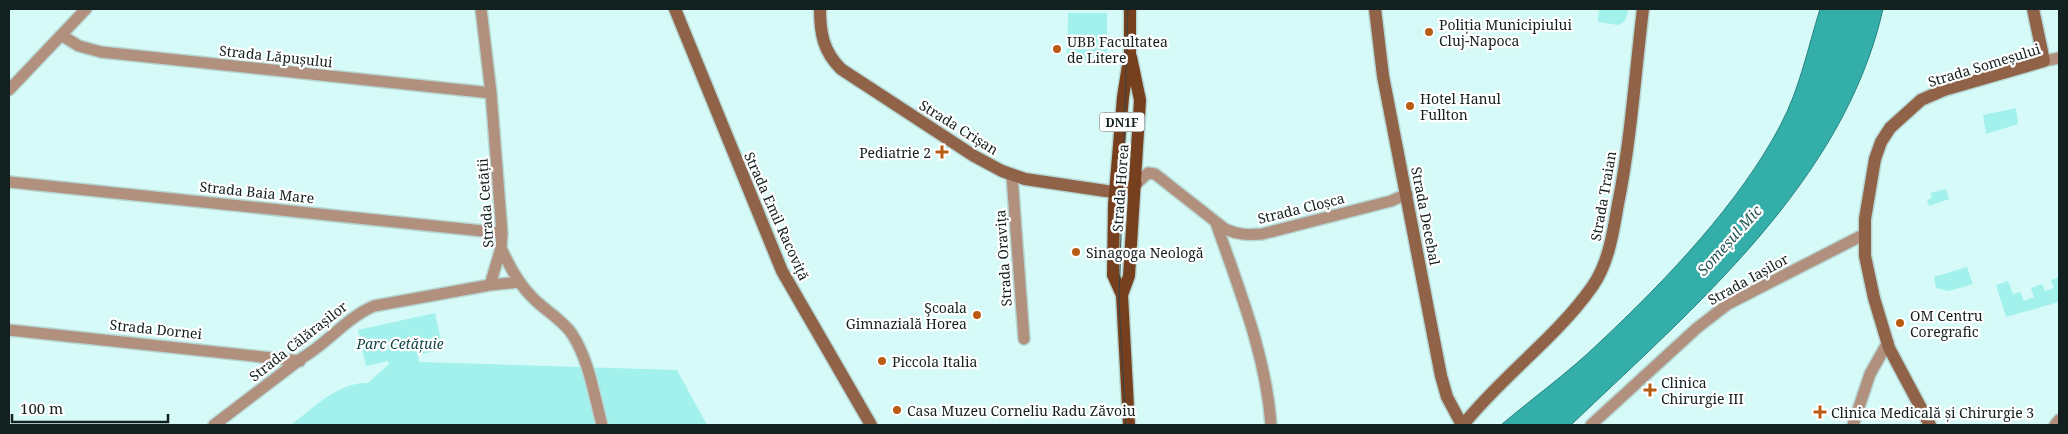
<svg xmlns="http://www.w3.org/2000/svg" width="2068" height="434" font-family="'Noto Serif',serif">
  <rect width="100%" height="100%" fill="#d6faf7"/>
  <path fill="#a3f1ec" d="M 1599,9 L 1628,9 C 1627,17 1626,22 1618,25 L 1598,22 Z
    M 1068,13 L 1107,13 L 1107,61 L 1067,60 Z
    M 2016,108 L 2018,124 L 1986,134 L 1983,115 Z
    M 1946,189 L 1949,199 L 1929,206 L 1927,200 L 1932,198 L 1930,193 Z
    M 1967,267 L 1973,284 L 1949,291 L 1936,288 L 1934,277 Z
    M 2059,277 L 2059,302 L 2006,317 L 1996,285 L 2008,281 L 2013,294 L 2020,292 L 2024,301 L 2034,297 L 2031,288 L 2042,284 L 2045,291 L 2054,288 L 2051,280 Z
    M 435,313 L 443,349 L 418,355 L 419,362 L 677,370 L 707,425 L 291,425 C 313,408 338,382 368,383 L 389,364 L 388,361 L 366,366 L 358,330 Z"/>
  <path fill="#33aea9" stroke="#298380" d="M 1820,9 L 1883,9 C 1844,182 1693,308 1571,425 L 1501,425 C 1534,397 1569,372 1600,342 C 1665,281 1740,203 1781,124 C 1800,88 1808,47 1820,9 Z"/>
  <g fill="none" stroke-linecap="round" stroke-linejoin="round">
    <defs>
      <path id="street" d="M 61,35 L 79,46 L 101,52 L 491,93
        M 2044,61 L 2059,58
        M 9,90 L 86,9
        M 1012,176 L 1024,339
        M 9,182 L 502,233
        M 1136,184 L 1148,173 L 1155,174 L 1225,229 C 1238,235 1248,235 1262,234 L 1391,201 L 1407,194
        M 1216,223 C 1239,289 1266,355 1271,425
        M 501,248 C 509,265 518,283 532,297 C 544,310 562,319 572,334 C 589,360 594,395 602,425
        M 490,285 L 520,282
        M 9,330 L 300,361
        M 214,425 L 302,358 C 328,343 346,318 374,306 L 490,285 L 501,248 L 502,233 L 491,93 L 481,9
        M 1591,425 L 1697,328 L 1728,304 L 1863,235
        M 1853,425 L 1870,374 L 1888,342
        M 2055,425 L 2059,420"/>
      <path id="secondary" d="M 675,9 L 782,271 L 871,425
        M 820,9 C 820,33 823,51 841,69 L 974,156 L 1002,171 L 1025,179 L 1106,191 L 1118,192 L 1136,184
        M 1375,9 L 1383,76 L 1441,376 L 1447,397 L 1462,425
        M 1463,425 C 1502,376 1556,338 1592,287 C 1609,263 1613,232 1618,204 C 1631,140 1635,74 1643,9
        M 1930,425 L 1889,348 L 1874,298 L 1865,256 L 1865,219 L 1875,159 L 1881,142 L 1890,128 L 1921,100 L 1944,90 L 2044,61 L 2033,9"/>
      <path id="primary" d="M 1122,295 L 1129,276 L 1140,100 L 1131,57
        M 1129,425 L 1122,295 L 1113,275 L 1114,205 L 1123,97 L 1130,53 L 1130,9"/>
    </defs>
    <use href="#street" stroke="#b7d7d4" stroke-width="14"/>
    <use href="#secondary" stroke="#b7d7d4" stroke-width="15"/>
    <use href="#primary" stroke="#b7d7d4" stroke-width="15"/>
    <use href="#street" stroke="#b1907e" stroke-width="11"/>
    <use href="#secondary" stroke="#906247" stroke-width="12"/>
    <use href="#primary" stroke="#76401e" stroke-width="12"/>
    <path stroke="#334443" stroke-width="1" d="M 1126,425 L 1119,302 L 1128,9"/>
  </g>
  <g fill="#ba5b13" stroke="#fff" stroke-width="2">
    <circle cx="1429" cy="32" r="5"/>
    <circle cx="1057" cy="49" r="5"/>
    <circle cx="1410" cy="106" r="5"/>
    <path d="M939.5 144.5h5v5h5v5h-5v5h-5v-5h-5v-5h5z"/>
    <circle cx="1076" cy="252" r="5"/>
    <circle cx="977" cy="315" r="5"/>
    <circle cx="1900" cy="323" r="5"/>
    <circle cx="882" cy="361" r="5"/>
    <path d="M1647.5 382.5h5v5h5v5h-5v5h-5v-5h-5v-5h5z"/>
    <circle cx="897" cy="410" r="5"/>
    <path d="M1817.5 404.5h5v5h5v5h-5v5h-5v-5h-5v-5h5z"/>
  </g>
  <g text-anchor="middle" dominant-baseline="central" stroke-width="4.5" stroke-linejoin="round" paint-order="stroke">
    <rect fill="#fff" stroke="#596362" stroke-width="1" x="1099.5" y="112.5" width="45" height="19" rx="4"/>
    <g font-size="12" font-weight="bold" fill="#12201f">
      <text x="1122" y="122">DN1F</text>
    </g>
    <g font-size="14" fill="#12201f" stroke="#fff" text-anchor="start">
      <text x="1439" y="24">Poliția Municipiului<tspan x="1439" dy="16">Cluj-Napoca</tspan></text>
      <text x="1067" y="41">UBB Facultatea<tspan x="1067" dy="16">de Litere</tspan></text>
      <text x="1420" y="98">Hotel Hanul<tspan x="1420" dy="16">Fullton</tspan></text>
      <text x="931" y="152" text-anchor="end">Pediatrie 2</text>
      <text x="1086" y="252">Sinagoga Neologă</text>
      <text x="967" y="307" text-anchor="end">Şcoala<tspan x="967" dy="16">Gimnazială Horea</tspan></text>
      <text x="1910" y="315">OM Centru<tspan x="1910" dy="16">Coregrafic</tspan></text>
      <text x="892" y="361">Piccola Italia</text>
      <text x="1661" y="382">Clinica<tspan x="1661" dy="16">Chirurgie III</tspan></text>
      <text x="907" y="410">Casa Muzeu Corneliu Radu Zăvoiu</text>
      <text x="1831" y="412">Clinica Medicală și Chirurgie 3</text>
    </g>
    <g font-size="14" fill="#12201f" stroke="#fff">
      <text transform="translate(276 56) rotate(6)">Strada Lăpușului</text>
      <text transform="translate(1984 65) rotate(-17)">Strada Someșului</text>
      <text transform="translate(959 127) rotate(32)">Strada Crișan</text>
      <text transform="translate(1120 188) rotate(-86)">Strada Horea</text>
      <text transform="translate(257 192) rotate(6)">Strada Baia Mare</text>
      <text transform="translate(1603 196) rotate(-80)">Strada Traian</text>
      <text transform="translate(485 203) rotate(-94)">Strada Cetății</text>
      <text transform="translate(1301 208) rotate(-14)">Strada Cloșca</text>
      <text transform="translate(777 216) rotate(66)">Strada Emil Racoviță</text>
      <text transform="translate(1426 216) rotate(79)">Strada Decebal</text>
      <text transform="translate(1003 258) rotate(-94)">Strada Oravița</text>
      <text transform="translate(1748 279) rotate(-29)">Strada Iașilor</text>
      <text transform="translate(156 329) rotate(6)">Strada Dornei</text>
      <text transform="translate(298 341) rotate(-38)">Strada Călărașilor</text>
    </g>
    <g font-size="14" font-style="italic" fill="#124644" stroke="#fff">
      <text x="400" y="343">Parc Cetățuie</text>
    </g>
    <g font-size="15" font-style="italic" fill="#275957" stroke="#fff">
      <text transform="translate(1729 240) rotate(-48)">Someșul Mic</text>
    </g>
  </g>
  <rect width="2068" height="434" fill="none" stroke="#12201f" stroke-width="20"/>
  <path d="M12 414v8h156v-8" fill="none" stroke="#12201f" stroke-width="2.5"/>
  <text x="20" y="414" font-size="15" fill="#12201f" stroke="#ffffff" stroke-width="4" paint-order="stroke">100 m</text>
</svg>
